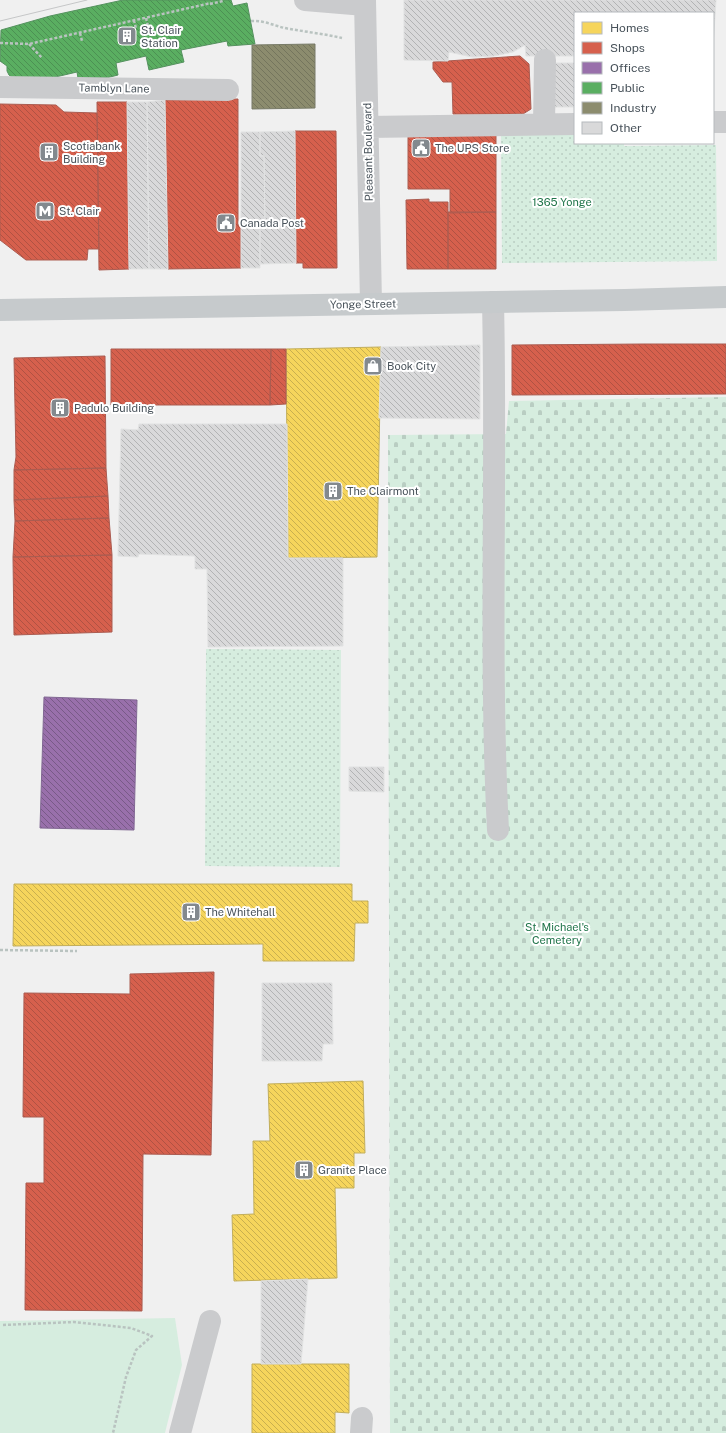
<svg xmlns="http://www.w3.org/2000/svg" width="726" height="1433" font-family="'Public Sans',sans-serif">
  <defs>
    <pattern id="cemetery-stones" width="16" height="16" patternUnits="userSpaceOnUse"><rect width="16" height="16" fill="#d6eddf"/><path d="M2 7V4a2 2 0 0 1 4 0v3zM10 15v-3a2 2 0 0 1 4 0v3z" fill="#b9cdc2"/></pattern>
    <pattern id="park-dots" width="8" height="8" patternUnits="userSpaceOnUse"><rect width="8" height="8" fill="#d6eddf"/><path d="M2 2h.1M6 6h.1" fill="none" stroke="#b9cdc2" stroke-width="1.8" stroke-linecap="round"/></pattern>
    <pattern id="homes-back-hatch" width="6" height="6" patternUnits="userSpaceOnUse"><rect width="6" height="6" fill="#f6d55c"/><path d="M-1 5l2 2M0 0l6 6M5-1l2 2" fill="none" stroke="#c9af4f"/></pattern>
    <pattern id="shops-back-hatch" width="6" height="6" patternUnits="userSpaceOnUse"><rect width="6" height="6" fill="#d6604d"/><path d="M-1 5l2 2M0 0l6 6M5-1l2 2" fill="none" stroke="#b05243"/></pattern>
    <pattern id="offices-back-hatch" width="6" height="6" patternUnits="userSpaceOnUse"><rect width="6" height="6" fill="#9970ab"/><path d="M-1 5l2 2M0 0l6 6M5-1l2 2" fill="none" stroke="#785a87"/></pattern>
    <pattern id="public-back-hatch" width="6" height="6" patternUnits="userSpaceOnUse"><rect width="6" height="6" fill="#5aae61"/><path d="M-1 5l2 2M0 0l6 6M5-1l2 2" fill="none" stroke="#4c9053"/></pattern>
    <pattern id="industry-back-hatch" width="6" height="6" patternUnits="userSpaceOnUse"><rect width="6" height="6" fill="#8c8c6e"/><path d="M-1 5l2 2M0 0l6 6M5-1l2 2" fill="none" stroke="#74755d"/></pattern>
    <pattern id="building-back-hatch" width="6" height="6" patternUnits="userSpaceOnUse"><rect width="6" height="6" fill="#d9d9da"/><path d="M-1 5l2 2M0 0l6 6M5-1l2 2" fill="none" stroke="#b2b3b4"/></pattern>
  </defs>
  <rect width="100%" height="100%" fill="#f0f0f0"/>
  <path fill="#d6eddf" d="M 175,1318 L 182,1365 L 165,1433 L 0,1433 L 0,1321 Z"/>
  <path fill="url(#cemetery-stones)" d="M 726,397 L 726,1433 L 390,1433 L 388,435 L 506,434 L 509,401 Z"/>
  <path fill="url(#park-dots)" d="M 575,133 L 575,143 L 624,143 L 624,146 L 716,145 L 717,261 L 502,263 L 501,134 Z
    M 206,649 L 341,650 L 340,867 L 205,866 Z"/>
  <path fill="url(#homes-back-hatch)" stroke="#c2ae5b" d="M 381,347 L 377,557 L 288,558 L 286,349 Z
    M 14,884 L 352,884 L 352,901 L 368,901 L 368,923 L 355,923 L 354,961 L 263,961 L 263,944 L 13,946 Z
    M 363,1081 L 365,1153 L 354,1153 L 354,1188 L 335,1188 L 337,1278 L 234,1281 L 232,1215 L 254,1214 L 253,1141 L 270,1141 L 268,1084 Z
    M 252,1364 L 349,1364 L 349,1413 L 335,1412 L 335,1433 L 252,1433 Z"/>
  <path fill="url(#shops-back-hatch)" stroke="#ab5c51" d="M 520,56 L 529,64 L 531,109 L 523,114 L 453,114 L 452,82 L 443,82 L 433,69 L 433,62 Z
    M 238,99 L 238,225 L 241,224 L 241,268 L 168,269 L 165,100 Z
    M 97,102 L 127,102 L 129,269 L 99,270 Z
    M 0,104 L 56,105 L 64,112 L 97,113 L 99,249 L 88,249 L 87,260 L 26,260 L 0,240 Z
    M 295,131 L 336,131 L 337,268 L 303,268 L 303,263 L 296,263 Z
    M 496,132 L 496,212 L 450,213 L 450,189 L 408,189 L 408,133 Z
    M 429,199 L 429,202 L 448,202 L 448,269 L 407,269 L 406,200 Z
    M 448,212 L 496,212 L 496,269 L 448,269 Z
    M 643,344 L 726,344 L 726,394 L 512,395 L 512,345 Z
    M 111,349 L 271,349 L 270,405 L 111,405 Z
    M 271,349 L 286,349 L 286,404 L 270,405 Z
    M 105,356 L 106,468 L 14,470 L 16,457 L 14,358 Z
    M 106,468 L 108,496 L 14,500 L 14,470 Z
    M 108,496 L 109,518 L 15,521 L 14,500 Z
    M 109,518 L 112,555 L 13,557 L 15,521 Z
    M 112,555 L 112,632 L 14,635 L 13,557 Z
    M 214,972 L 211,1155 L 143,1154 L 142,1311 L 25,1310 L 26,1183 L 44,1183 L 44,1117 L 23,1117 L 24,993 L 130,994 L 130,974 Z"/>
  <path fill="url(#offices-back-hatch)" stroke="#816793" d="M 44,697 L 137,700 L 134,830 L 40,828 Z"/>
  <path fill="url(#public-back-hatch)" stroke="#55925f" d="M 123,0 L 231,0 L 233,6 L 247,3 L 255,44 L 228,46 L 227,41 L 181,50 L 184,62 L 149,70 L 146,56 L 116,63 L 118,75 L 106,78 L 78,78 L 77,72 L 47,79 L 13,78 L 9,75 L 7,71 L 7,66 L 0,61 L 1,30 L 50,16 Z"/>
  <path fill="url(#industry-back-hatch)" stroke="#787b68" d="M 315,44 L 315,108 L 252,109 L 252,45 Z"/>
  <path fill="url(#building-back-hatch)" stroke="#e1e2e2" d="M 404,0 L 716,0 L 713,48 L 713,13 L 575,13 L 575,56 L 526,56 L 525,45 L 513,52 L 494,56 L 472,57 L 449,52 L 448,61 L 404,60 Z
    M 549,63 L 575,63 L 575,107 L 550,107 Z
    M 165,100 L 168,269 L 149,269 L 147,102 Z
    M 127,102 L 147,102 L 149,269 L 129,269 Z
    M 295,131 L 296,263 L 260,264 L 260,224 L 265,224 L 264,156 L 260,156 L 260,132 Z
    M 241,132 L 260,132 L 260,156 L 264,156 L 265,224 L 260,224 L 260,268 L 241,268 Z
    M 480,345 L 480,419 L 379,418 L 381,347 Z
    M 139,424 L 287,424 L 288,558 L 343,558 L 343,646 L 208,647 L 207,569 L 195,569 L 195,556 L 139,554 L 138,557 L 118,556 L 121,429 L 138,430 Z
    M 349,767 L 384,767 L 384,792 L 349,791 Z
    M 262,983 L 332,983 L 333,1044 L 323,1044 L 322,1061 L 262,1061 Z
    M 308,1279 L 301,1364 L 261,1364 L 261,1281 Z"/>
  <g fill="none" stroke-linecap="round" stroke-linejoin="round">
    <path stroke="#b9c3c0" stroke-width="2.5" stroke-dasharray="3 2" stroke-linecap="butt" d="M 210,4 L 223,1
      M 146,18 L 148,26
      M 134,20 L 136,29
      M 251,21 C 265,20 276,27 290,29 C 307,32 325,34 342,38
      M 80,33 L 82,41
      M 0,43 L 29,44 L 211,3
      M 29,44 L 42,58
      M 0,950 L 77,951
      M 3,1325 L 74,1322 L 131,1328 L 152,1336 L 136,1350 L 126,1377 L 113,1433"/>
    <path stroke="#cacbcd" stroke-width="22" d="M 305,0 L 365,5
      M 365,0 L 371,304
      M 0,87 L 228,90
      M 713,122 L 726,122
      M 544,124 L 545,60
      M 368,127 L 575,124
      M 493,302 C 497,478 489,654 498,830
      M 180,1433 L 210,1321
      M 361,1433 L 362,1418"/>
    <path stroke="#c6cacc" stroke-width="22" d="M 0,310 L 625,300 L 726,297"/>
    <path stroke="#c5c6c7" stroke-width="1" d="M 0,21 L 87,0"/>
  </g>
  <defs>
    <symbol id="building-square" viewBox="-11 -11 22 22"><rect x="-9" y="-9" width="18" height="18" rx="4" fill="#83898e" stroke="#fff"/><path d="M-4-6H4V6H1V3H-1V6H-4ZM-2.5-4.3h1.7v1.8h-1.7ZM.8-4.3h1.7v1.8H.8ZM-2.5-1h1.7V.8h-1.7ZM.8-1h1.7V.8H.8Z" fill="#fff"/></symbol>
    <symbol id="civic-square" viewBox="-11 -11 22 22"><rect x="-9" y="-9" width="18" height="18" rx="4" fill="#83898e" stroke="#fff"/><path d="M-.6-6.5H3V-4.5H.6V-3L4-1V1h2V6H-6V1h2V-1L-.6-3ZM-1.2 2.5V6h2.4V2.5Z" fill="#fff"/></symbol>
    <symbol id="metro-square" viewBox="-11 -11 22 22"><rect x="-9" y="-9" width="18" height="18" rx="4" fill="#83898e" stroke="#fff"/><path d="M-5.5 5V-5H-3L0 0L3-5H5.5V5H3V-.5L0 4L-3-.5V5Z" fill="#fff"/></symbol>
    <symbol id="shop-square" viewBox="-11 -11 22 22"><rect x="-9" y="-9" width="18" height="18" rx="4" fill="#83898e" stroke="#fff"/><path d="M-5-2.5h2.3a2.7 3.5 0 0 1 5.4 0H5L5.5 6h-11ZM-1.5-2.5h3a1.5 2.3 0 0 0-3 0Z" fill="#fff"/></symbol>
  </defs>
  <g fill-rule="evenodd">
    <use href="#building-square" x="116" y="25" width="22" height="22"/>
    <use href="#civic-square" x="410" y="137" width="22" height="22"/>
    <use href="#building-square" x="38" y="141" width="22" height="22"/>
    <use href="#metro-square" x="34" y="200" width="22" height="22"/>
    <use href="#civic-square" x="215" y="212" width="22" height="22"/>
    <use href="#shop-square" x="362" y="355" width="22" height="22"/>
    <use href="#building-square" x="49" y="397" width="22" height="22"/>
    <use href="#building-square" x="322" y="480" width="22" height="22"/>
    <use href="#building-square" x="180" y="901" width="22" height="22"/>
    <use href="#building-square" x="293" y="1159" width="22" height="22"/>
  </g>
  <g text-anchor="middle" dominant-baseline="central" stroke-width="4" stroke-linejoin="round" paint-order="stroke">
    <g font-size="11" fill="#48525a" stroke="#fff" text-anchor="start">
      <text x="141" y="30">St. Clair<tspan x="141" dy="13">Station</tspan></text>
      <text x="63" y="146">Scotiabank<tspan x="63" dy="13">Building</tspan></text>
      <text x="435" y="148">The UPS Store</text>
      <text x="59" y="211">St. Clair</text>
      <text x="240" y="223">Canada Post</text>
      <text x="387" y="366">Book City</text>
      <text x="74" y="408">Padulo Building</text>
      <text x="347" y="491">The Clairmont</text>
      <text x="205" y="912">The Whitehall</text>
      <text x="318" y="1170">Granite Place</text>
    </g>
    <g font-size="11" fill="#48525a" stroke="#fff">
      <text transform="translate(114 88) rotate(1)">Tamblyn Lane</text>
      <text transform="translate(368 152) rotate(-91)">Pleasant Boulevard</text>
      <text transform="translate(363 304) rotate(-1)">Yonge Street</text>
    </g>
    <g font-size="11" fill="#20754a" stroke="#fff">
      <text x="562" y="202">1365 Yonge</text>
      <text x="557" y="927">St. Michael's<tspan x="557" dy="13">Cemetery</tspan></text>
    </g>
  </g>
  <rect x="574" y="12" width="140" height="132" fill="#ffffff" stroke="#b6babd"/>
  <rect x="582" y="22" width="20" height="12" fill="#f6d55c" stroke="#b6babd"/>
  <text x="610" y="32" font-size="12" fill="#48525a">Homes</text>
  <rect x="582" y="42" width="20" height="12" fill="#d6604d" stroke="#b6babd"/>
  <text x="610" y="52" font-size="12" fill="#48525a">Shops</text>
  <rect x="582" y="62" width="20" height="12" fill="#9970ab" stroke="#b6babd"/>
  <text x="610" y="72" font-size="12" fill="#48525a">Offices</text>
  <rect x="582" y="82" width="20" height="12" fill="#5aae61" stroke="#b6babd"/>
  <text x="610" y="92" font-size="12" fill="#48525a">Public</text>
  <rect x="582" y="102" width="20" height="12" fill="#8c8c6e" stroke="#b6babd"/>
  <text x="610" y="112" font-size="12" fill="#48525a">Industry</text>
  <rect x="582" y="122" width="20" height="12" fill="#d9d9da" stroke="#b6babd"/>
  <text x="610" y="132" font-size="12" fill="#48525a">Other</text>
</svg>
